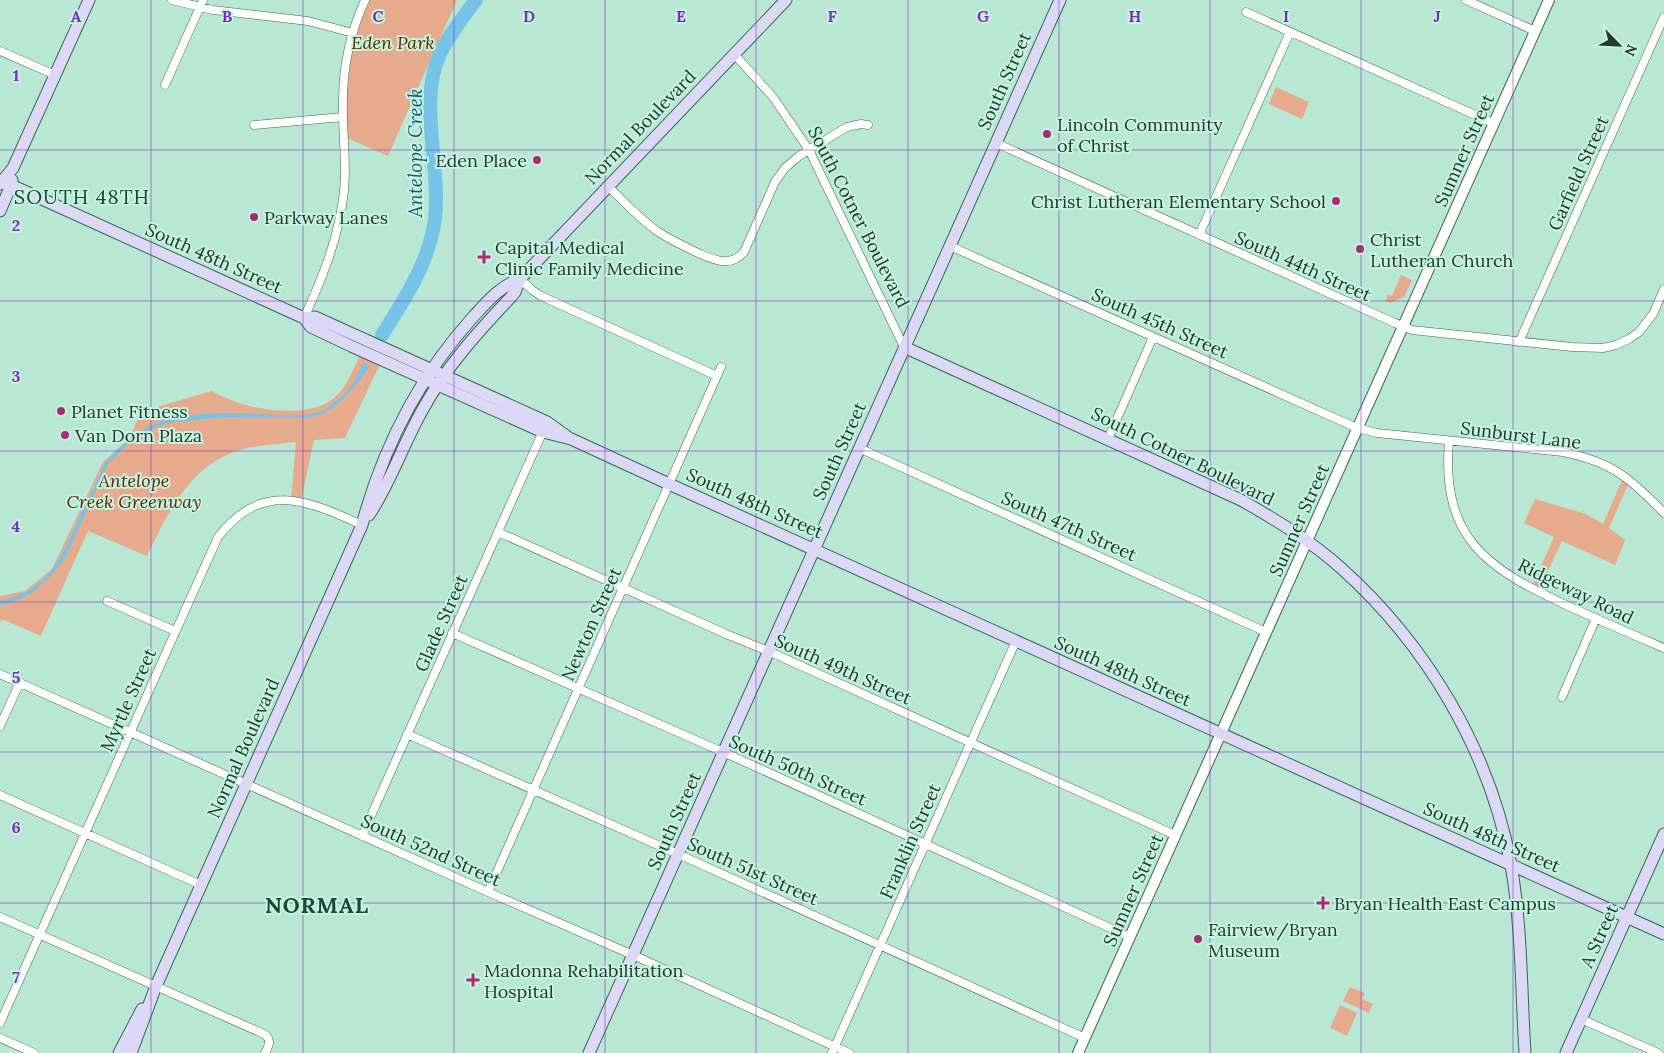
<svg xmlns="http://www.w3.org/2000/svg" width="1664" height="1053" font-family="Lora,serif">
  <rect width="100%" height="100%" fill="#b8e7d4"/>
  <path fill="#e6ab8d" d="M 365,0 L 457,0 L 388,156 L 345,137 L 344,78 Z
    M 1276,87 L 1309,102 L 1302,119 L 1269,104 Z
    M 1401,275 L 1412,280 L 1404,297 L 1390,303 L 1385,301 L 1388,295 L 1392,296 Z
    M 362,351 L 382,360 L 345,438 L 314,440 L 301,501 L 291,500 L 296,442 C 279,444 261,445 243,449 C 191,463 168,512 147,556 L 88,531 L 41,636 L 4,620 L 0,621 L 0,596 L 25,591 L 52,569 L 103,462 L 129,439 L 141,412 L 211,391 C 218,394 225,398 233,401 C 259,411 311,418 334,398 C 348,386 354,367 362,351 Z
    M 1624,476 L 1630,480 L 1609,528 L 1625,540 L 1615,565 L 1562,541 L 1538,592 L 1531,589 L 1554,537 L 1524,523 L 1535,499 L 1586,514 L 1603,524 Z
    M 1350,987 L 1365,993 L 1362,999 L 1373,1004 L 1369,1013 L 1343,1001 Z
    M 1340,1005 L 1357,1013 L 1347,1036 L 1330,1028 Z"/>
  <path fill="#75c3e6" d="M 363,363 L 370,366 C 354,388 337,412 309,418 L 223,417 L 166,423 L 149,430 L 128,444 L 109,462 L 65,558 C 46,583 31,599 0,605 L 0,601 C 47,591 61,560 78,520 C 87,502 96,483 104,465 C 115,448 143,427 162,421 C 187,413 231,412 257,414 C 277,415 303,419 322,411 C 328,409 332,404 337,400 C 352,388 356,380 363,363 Z"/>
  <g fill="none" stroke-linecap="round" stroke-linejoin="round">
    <path stroke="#75c3e6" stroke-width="14" d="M 382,335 C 404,300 427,266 434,225 C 443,173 417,102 440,54 C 449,35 463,17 476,0"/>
    <defs>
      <path id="minor" d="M 172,0 L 213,10 L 308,21 L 353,33
        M 1466,0 L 1535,31
        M 1246,12 L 1493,123
        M 0,51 L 55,75
        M 734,54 L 773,97 L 809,150 L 904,347
        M 165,85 L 203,0
        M 254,125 L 343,117
        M 996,143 L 1395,323 L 1412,330 L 1572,347 L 1603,348 L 1616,345 L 1629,339 L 1639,332 L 1653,314 L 1664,289
        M 608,186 C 624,202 639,218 657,231 C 670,240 684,246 698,253 C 715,260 730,268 744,252 L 775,182 L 785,168 L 799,156 L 847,127 L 861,124 L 868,125
        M 1199,235 L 1290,32
        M 950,246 L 1357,428 L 1377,433 L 1563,452 C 1612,462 1630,478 1664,513
        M 520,279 L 532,290 L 541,296 L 717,376
        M 304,318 C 323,277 339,237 344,191 C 347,161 342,131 343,100 C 343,66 351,31 365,0
        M 1519,342 L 1664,17
        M 1108,439 L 1153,337
        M 1449,441 C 1441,538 1486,568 1566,605 C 1599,620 1631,634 1664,648
        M 859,448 L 1266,632
        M 498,532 L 726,634 L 768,651 L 1175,835
        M 107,601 L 175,631
        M 452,633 L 723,752 L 1130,937
        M 0,674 L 488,892 L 633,955 L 849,1053
        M 1562,697 L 1596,618
        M 0,726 L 20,682
        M 407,734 L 678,854 L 1085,1038
        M 0,795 L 201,885
        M 362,836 L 544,429
        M 488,892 L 721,367
        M 0,917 L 264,1034 C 272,1039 269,1046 265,1053
        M 1581,1019 L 1658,1053
        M 0,1023 L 218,537 C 262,480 307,500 362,525
        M 0,1038 L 34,1053
        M 832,1053 L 1016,641"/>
      <path id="tertiary" d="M 1078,1053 L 1549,0"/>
      <path id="secondary" d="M 0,180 L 304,318 L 315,317 L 547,422 L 569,438 L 669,484 L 1664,934
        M 0,184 L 13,168 L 89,0
        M 0,211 L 11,185 L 12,180
        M 304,318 L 311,327 L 351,346 L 543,432 L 567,438
        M 904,347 L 1241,500 C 1276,520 1311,541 1341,568 C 1427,645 1490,751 1511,865 C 1522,927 1521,990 1525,1053
        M 369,515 C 391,482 403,444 423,409 C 446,367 478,332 511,297 L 515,292 L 520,279 L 786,0
        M 119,1053 L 142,1009
        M 131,1053 L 156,986 L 362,525 C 383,447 419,377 473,317 C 487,302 500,286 520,279
        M 589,1053 L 1060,0
        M 1566,1053 L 1664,834"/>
    </defs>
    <use href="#minor" stroke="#3b6656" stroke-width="9"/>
    <use href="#tertiary" stroke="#3b6656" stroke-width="12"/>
    <use href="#secondary" stroke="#3b6656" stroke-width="13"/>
    <use href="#minor" stroke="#fff" stroke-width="8"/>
    <use href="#tertiary" stroke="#fff" stroke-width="10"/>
    <use href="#secondary" stroke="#dcd8f6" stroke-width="11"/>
  </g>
  <path fill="none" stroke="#7b2cbf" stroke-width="1" stroke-opacity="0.55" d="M 151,0 L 151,1053M 303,0 L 303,1053M 454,0 L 454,1053M 605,0 L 605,1053M 756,0 L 756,1053M 908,0 L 908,1053M 1059,0 L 1059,1053M 1210,0 L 1210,1053M 1361,0 L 1361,1053M 1513,0 L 1513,1053M 0,150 L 1664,150M 0,301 L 1664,301M 0,451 L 1664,451M 0,602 L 1664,602M 0,752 L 1664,752M 0,903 L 1664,903"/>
  <g fill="#aa2a78" stroke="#c5f4e1" stroke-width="2">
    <circle cx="1047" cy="134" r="5"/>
    <circle cx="537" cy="160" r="5"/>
    <circle cx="1336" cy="201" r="5"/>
    <circle cx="254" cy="217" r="5"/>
    <circle cx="1360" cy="249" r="5"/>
    <path d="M481.5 249.5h5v5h5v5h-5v5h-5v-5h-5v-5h5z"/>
    <circle cx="61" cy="411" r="5"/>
    <circle cx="65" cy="435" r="5"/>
    <path d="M1320.5 895.5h5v5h5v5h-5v5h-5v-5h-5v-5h5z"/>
    <circle cx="1198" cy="939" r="5"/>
    <path d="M470.5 972.5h5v5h5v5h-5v5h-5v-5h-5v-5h5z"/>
  </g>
  <g text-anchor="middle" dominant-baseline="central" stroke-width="4" stroke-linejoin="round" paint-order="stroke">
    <g font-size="18" font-style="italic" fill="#612700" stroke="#c5f4e1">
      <text x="393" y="42">Eden Park</text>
      <text x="134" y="480">Antelope<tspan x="134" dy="21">Creek Greenway</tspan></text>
    </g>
    <g font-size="18" fill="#243730" stroke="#c5f4e1">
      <text transform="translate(1004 81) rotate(-66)">South Street</text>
      <text transform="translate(640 127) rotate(-46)">Normal Boulevard</text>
      <text transform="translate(1464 150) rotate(-66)">Sumner Street</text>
      <text transform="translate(1578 173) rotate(-66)">Garfield Street</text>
      <text transform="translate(859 217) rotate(63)">South Cotner Boulevard</text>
      <text transform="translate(214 258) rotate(24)">South 48th Street</text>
      <text transform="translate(1303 266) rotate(24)">South 44th Street</text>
      <text transform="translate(1160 323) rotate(24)">South 45th Street</text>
      <text transform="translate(1521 435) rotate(7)">Sunburst Lane</text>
      <text transform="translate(839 451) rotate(-66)">South Street</text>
      <text transform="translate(1183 456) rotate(26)">South Cotner Boulevard</text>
      <text transform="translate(755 503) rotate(24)">South 48th Street</text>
      <text transform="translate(1299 520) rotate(-66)">Sumner Street</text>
      <text transform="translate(1069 526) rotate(24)">South 47th Street</text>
      <text transform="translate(1576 591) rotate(26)">Ridgeway Road</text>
      <text transform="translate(441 623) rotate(-66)">Glade Street</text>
      <text transform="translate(591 624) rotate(-66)">Newton Street</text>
      <text transform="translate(843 669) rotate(24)">South 49th Street</text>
      <text transform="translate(1123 671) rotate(24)">South 48th Street</text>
      <text transform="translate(128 700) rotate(-66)">Myrtle Street</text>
      <text transform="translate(243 748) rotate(-66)">Normal Boulevard</text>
      <text transform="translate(798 770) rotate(24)">South 50th Street</text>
      <text transform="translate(674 821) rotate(-66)">South Street</text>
      <text transform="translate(1492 837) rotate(24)">South 48th Street</text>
      <text transform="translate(910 841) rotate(-66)">Franklin Street</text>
      <text transform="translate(431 850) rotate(24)">South 52nd Street</text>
      <text transform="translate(753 871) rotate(24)">South 51st Street</text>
      <text transform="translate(1133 890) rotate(-66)">Sumner Street</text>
      <text transform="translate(1599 936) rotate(-66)">A Street</text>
    </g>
    <g font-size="18" fill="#243730" stroke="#c5f4e1" text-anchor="start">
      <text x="1057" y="124">Lincoln Community<tspan x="1057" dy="21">of Christ</tspan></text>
      <text x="527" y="160" text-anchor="end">Eden Place</text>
      <text x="1326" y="201" text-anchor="end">Christ Lutheran Elementary School</text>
      <text x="264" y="217">Parkway Lanes</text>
      <text x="1370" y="239">Christ<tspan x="1370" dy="21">Lutheran Church</tspan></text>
      <text x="495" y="247">Capital Medical<tspan x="495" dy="21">Clinic Family Medicine</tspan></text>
      <text x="71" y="411">Planet Fitness</text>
      <text x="75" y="435">Van Dorn Plaza</text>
      <text x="1334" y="903">Bryan Health East Campus</text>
      <text x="1208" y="929">Fairview/Bryan<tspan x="1208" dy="21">Museum</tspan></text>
      <text x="484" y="970">Madonna Rehabilitation<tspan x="484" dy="21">Hospital</tspan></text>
    </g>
    <g font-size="19" font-style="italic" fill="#1d5a73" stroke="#c5f4e1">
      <text transform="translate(415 153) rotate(-90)">Antelope Creek</text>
    </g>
    <g font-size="20" letter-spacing="1" fill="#1b4638" stroke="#c5f4e1">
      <text x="82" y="196">SOUTH 48TH</text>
    </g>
    <g font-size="22" font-weight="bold" letter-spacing="1" fill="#1b4638" stroke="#c5f4e1">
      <text x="317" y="905">NORMAL</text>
    </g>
  </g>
  <g font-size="16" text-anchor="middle" font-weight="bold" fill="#7b2cbf" stroke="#c5f4e1" stroke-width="4" stroke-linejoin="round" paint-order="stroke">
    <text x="76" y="22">A</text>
    <text x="227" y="22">B</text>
    <text x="378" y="22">C</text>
    <text x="529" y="22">D</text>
    <text x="681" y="22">E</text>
    <text x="832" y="22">F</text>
    <text x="983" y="22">G</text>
    <text x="1135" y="22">H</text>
    <text x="1286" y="22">I</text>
    <text x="1437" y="22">J</text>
    <text x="16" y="81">1</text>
    <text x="16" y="231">2</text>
    <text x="16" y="382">3</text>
    <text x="16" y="532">4</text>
    <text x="16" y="683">5</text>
    <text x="16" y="833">6</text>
    <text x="16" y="983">7</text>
  </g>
  <g transform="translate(1619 45) rotate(114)" stroke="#c5f4e1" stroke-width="4" paint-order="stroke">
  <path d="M0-4L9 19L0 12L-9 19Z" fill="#243730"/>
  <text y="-8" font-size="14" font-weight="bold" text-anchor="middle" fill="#243730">N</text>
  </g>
</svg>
